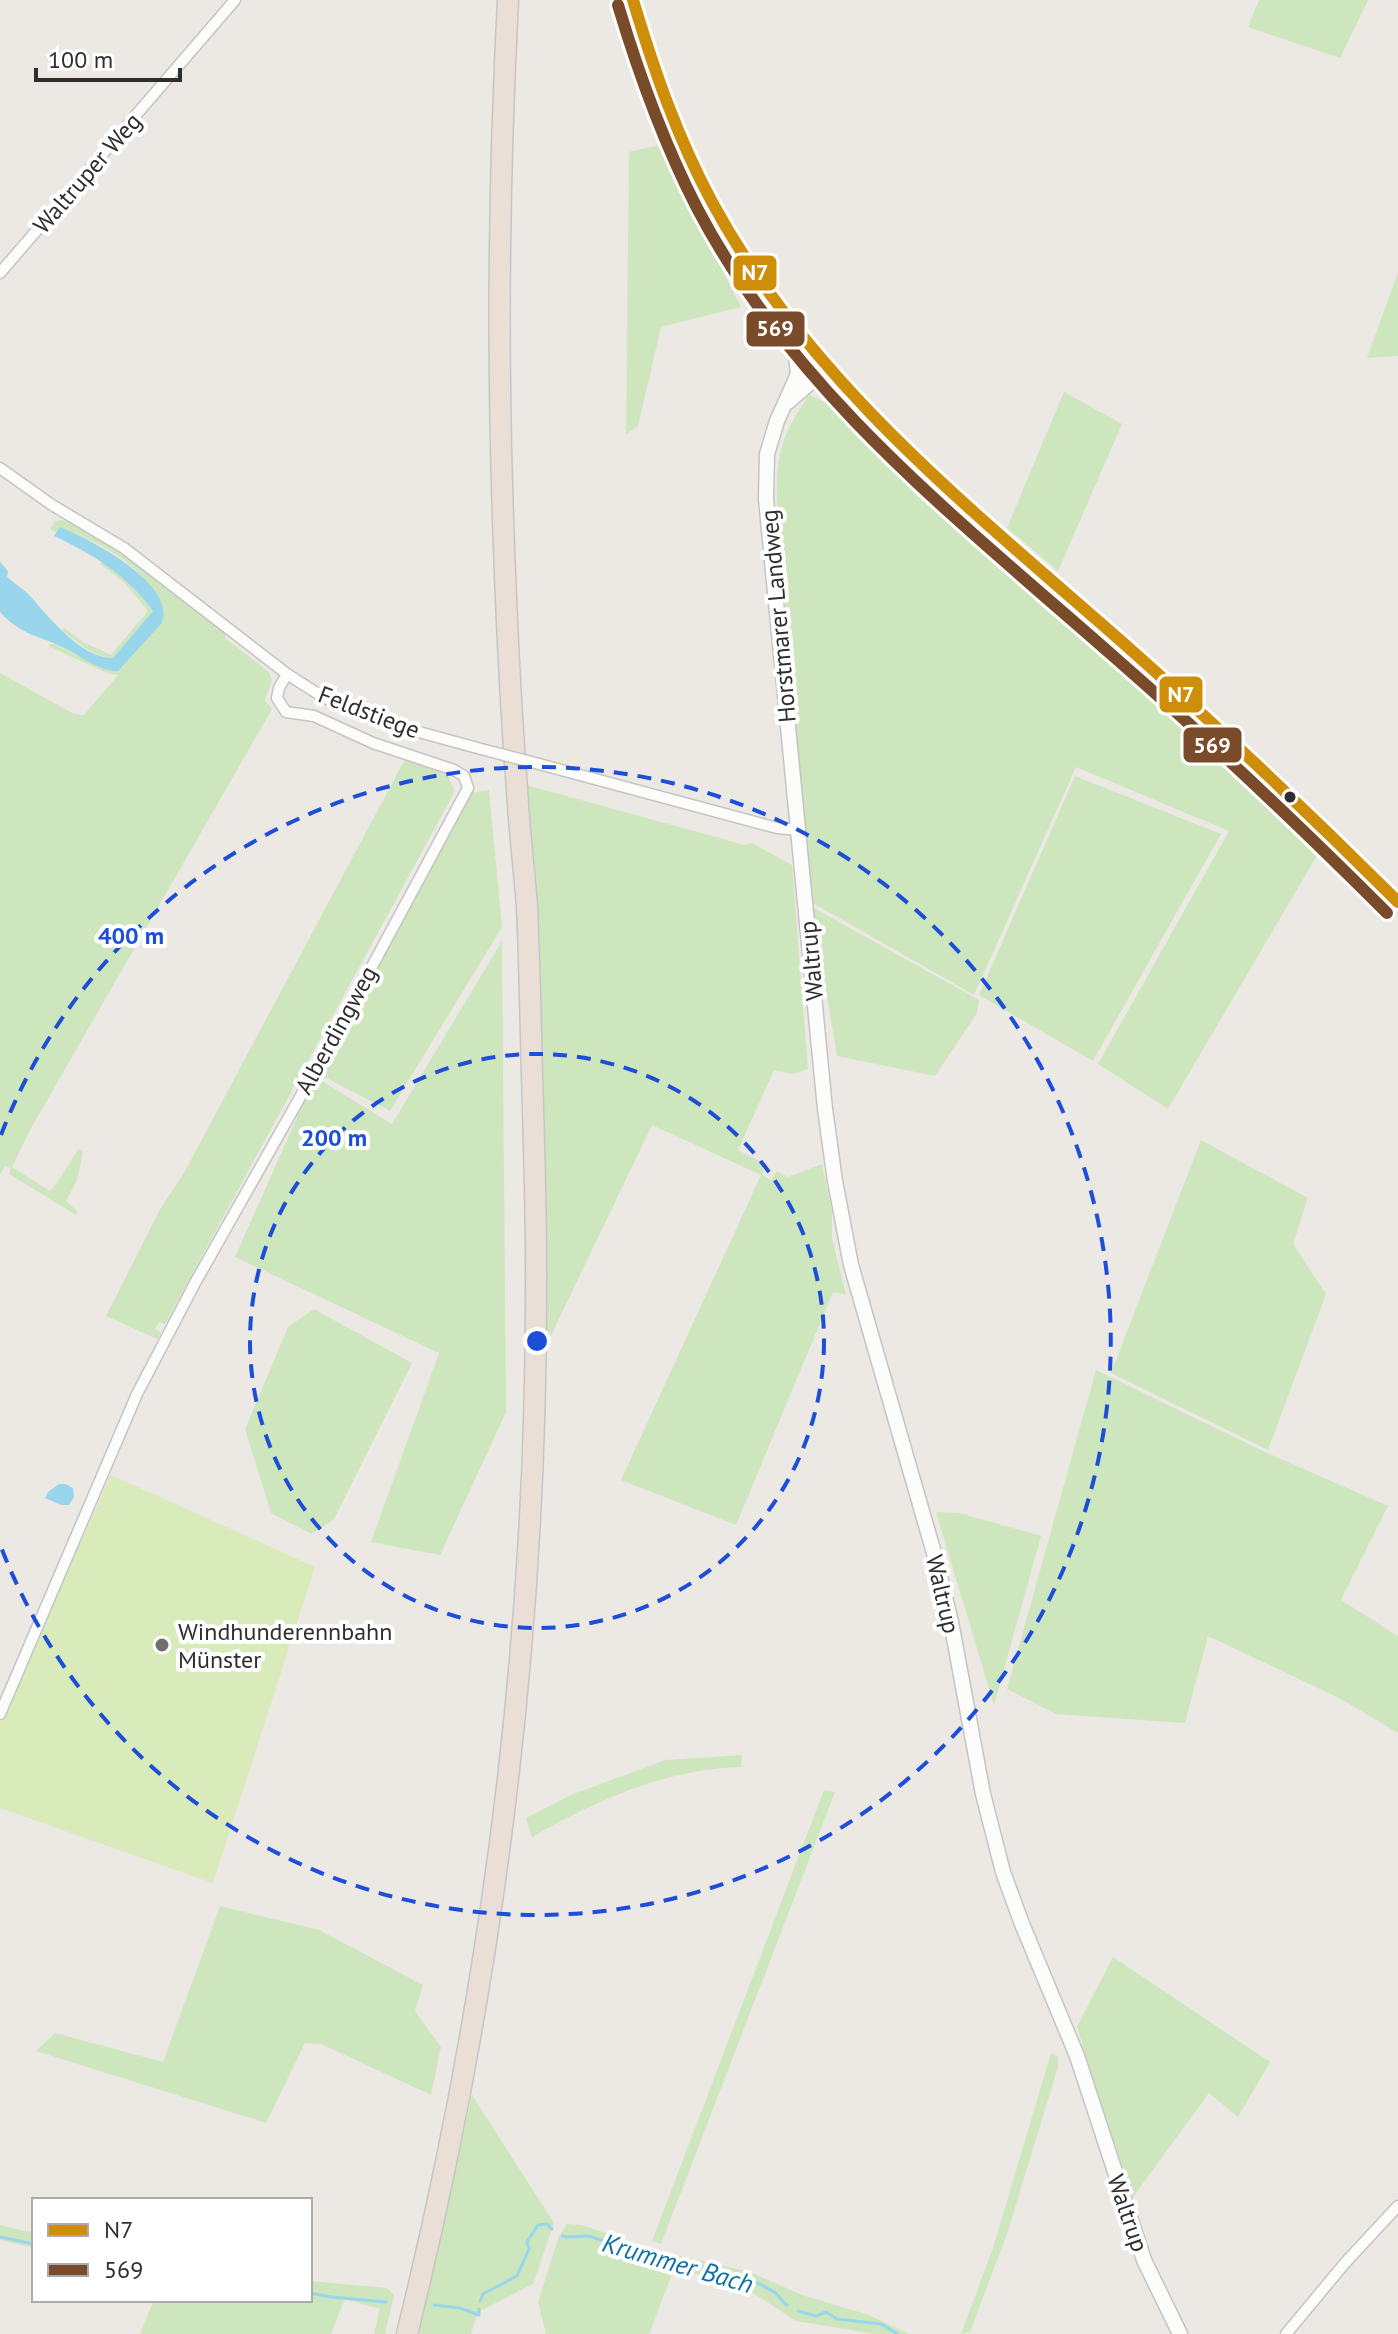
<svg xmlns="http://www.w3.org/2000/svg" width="1398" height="2334" font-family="'PT Sans',sans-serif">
  <rect width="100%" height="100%" fill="#ece8e4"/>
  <path fill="#cee6be" d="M 1259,0 L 1368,0 L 1340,58 L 1248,27 Z
    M 659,145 L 741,307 L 661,327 L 638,426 L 626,434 L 629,152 Z
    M 1398,273 L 1398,356 L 1367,358 Z
    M 1064,392 L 1122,424 L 1058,571 L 1007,528 Z
    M 809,395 L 836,407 L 916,495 L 1272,804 L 1319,852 L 1168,1109 L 1098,1064 L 1229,831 L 1076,767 L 974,995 L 811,902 L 778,528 C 776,466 773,447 809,395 Z
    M 62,520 C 106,529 187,603 225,633 L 225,638 L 269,672 L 272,680 L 265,700 L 272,709 L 30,1130 L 12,1167 L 50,1191 L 57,1183 L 76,1153 L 79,1149 L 83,1152 L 77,1180 L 66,1201 L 78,1212 L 76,1215 L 9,1174 L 11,1168 L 5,1166 L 0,1175 L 0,673 L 74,714 L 84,715 L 118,675 L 107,673 L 48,646 L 49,644 L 55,644 L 76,655 L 122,667 L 132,652 L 161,623 C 157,612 155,598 149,587 C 135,559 88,538 60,527 L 56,532 L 50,529 L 55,521 Z
    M 102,561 L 127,579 L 153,611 L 113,658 C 94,657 77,642 62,630 L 64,628 L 83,642 L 111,655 L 148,611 L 124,582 L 100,564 Z
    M 405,759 L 448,776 L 455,791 L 165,1324 L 159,1322 L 155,1329 L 161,1332 L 157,1339 L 106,1316 L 159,1211 L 184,1173 Z
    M 1075,776 L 1221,834 L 1093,1061 L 979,995 Z
    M 526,785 L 745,845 L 752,843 L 792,865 L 808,1069 L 792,1074 L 774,1070 L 738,1150 L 765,1164 L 762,1175 L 771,1180 L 777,1171 L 788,1177 L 822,1164 L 832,1212 L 832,1238 L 846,1295 L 833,1292 L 736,1525 L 621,1480 L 761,1175 L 652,1125 L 545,1348 L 547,1195 Z
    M 489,790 L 502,927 L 390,1111 L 319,1074 L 470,793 Z
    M 812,907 L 979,1000 L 977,1013 L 935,1076 L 837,1056 Z
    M 502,941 L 506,1412 L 440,1555 L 371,1542 L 439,1353 L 235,1257 L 315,1077 L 392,1124 Z
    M 1201,1140 L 1308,1198 L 1293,1244 L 1326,1294 L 1268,1450 L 1111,1373 Z
    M 314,1309 L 412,1363 L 334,1519 L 312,1534 L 271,1513 L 245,1429 L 288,1327 Z
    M 1096,1370 L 1267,1453 L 1388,1506 L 1341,1600 L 1398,1636 L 1398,1733 L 1341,1699 L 1208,1636 L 1185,1723 L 1056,1714 L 1007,1689 Z
    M 936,1512 L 959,1513 L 1041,1536 L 994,1705 Z
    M 742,1755 L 741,1767 C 665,1769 597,1800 532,1837 L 526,1818 L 573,1794 L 666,1760 Z
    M 824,1790 L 835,1792 L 661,2244 L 652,2241 Z
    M 220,1906 L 319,1930 L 423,1985 L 415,2011 L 441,2047 L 431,2095 L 321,2044 L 305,2043 L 266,2123 L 36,2051 L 55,2033 L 163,2062 Z
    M 1113,1957 L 1270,2062 L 1238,2117 L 1209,2093 L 1130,2201 L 1077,2027 Z
    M 1051,2053 L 1058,2057 L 1058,2067 L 1007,2234 L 970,2332 L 961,2334 L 993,2248 Z
    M 472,2095 L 554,2223 L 533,2284 L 478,2312 L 471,2334 L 419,2334 Z
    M 567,2224 L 582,2225 L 658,2251 L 750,2272 L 802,2295 L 869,2315 L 909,2334 L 875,2334 L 796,2321 L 753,2293 L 693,2273 L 673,2272 L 649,2334 L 546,2334 L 538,2302 L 559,2236 Z
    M 0,2225 L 34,2233 L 34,2248 L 0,2240 Z
    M 310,2281 L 387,2288 L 394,2295 L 385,2334 L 374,2334 L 380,2309 L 345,2299 L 331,2334 L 140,2334 L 154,2300 L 310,2300 Z"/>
  <path fill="#d9eabb" d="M 111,1475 L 315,1567 L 213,1883 L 0,1808 L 0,1723 Z"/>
  <path fill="#99d6ec" d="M 60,527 C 88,538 180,585 161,624 L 118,671 C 100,671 82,657 66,649 C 40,635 23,637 0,612 L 0,562 L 8,571 L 7,577 C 15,584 25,590 32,598 C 50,619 83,659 113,658 L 153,611 C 127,575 94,555 54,536 Z
    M 59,1484 L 66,1484 L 73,1488 L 74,1497 L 69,1505 L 61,1505 L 45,1498 L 48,1492 Z"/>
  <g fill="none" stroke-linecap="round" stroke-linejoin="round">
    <path stroke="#99d6ec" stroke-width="3" d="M 562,2236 C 574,2239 582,2234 592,2237 C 621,2247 651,2255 681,2265 C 689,2267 697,2266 705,2267 C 728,2270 755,2280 774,2292 C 779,2295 782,2302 787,2305
      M 0,2237 L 34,2244
      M 310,2293 L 331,2297 L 386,2302
      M 480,2301 L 483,2294 L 517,2276 L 529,2249 L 527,2242 L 538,2225 L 547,2224 L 552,2229
      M 434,2305 L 460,2308 L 479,2315 L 479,2309
      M 798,2311 L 816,2316 L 826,2312 L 837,2319 L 881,2324 L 898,2334"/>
    <defs>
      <path id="street" d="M 0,273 L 235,0
        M 0,468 L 52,505 L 124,548 L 287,674 L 323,697 L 375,720 L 481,749
        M 539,764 L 777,828 L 798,830
        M 0,1714 L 137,1394 L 195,1283 L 333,1039 L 468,788 L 464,776 L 454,770 L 373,743 L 314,716 L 286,712 L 277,698 L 279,688 L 287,674
        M 1286,2334 L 1345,2263 L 1398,2206"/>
      <path id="secondary" d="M 633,0 C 683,198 790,344 939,482 C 998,537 1061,588 1121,641 C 1217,725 1309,812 1398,902
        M 788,328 L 795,346 L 798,374
        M 819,357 L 798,374 L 777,421 L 767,454 L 766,499 L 825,1109 L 835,1181 L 851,1265 L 936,1560 L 951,1622 L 983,1794 L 1003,1872 L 1022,1924 L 1077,2056 L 1144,2260 L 1180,2334
        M 788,402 L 827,368"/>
      <path id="highway" d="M 407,2334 C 491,1995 536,1645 536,1295 C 537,1209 533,1123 531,1036 C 530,993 529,950 527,907 C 524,867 519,828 517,789 C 510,699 506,609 503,518 C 497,346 499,173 508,0"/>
    </defs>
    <use href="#street" stroke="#c5c4c5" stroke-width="13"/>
    <use href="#secondary" stroke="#c5c4c5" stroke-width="17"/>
    <use href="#highway" stroke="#c6c5c4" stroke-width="23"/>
    <use href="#street" stroke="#fcfcfb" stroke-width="10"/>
    <use href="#secondary" stroke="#fcfcfb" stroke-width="14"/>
    <use href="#highway" stroke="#eadfd6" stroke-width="20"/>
    <defs>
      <path id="street-bridge" d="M 481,749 L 539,764"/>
    </defs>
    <use href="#street-bridge" stroke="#c5c4c5" stroke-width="13" stroke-linecap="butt"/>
    <use href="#street-bridge" stroke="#fcfcfb" stroke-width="10"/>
    <defs>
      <path id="bus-1" d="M 633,0 C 654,70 677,137 712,202 C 809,382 971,509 1121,641 C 1216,725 1308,812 1398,902"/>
      <path id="bus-2" d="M 618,5 C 639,75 663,142 697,208 C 793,392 960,521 1112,655 C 1207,738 1298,824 1387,913"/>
    </defs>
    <use href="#bus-1" stroke="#fff" stroke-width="18"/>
    <use href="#bus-2" stroke="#fff" stroke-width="18"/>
    <use href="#bus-1" stroke="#cf8e09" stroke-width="12"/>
    <use href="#bus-2" stroke="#7a4b2a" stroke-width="12"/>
  </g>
  <g fill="none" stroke="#1d4ed8" stroke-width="4" stroke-dasharray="14 10">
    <circle cx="537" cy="1341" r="287"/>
    <path d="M1 1135A574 574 0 1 1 1 1547"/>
  </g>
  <circle fill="#2e2e2e" stroke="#fff" stroke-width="3" cx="1290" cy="797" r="7"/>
  <circle fill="#706f6e" stroke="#fff" stroke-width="3" cx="162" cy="1645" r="8"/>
  <g text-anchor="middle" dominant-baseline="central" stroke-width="8" stroke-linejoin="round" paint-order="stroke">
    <g font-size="24" fill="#2e2e2e" stroke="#fff">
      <text transform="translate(87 173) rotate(-49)">Waltruper Weg</text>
      <text transform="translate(778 616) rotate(-95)">Horstmarer Landweg</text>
      <text transform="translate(369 712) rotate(21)">Feldstiege</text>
      <text transform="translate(811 961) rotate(-95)">Waltrup</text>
      <text transform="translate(336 1030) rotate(-61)">Alberdingweg</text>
      <text transform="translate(943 1594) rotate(77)">Waltrup</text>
      <text transform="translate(1128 2213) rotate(71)">Waltrup</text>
    </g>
    <g font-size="24" fill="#2e2e2e" stroke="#fff" text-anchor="start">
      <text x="178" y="1631">Windhunderennbahn<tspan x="178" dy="28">Münster</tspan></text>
    </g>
    <g font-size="26" font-style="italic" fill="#0d6fa3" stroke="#fff">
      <text transform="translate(678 2263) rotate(16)">Krummer Bach</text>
    </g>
  </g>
  <circle cx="537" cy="1341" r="12" fill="#1d4ed8" stroke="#fff" stroke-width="4"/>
  <g font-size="24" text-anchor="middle" font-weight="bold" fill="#1d4ed8" stroke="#fff" stroke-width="8" stroke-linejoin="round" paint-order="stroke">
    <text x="131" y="944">400 m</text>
    <text x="334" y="1146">200 m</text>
  </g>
  <g stroke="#fff" stroke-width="3">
    <rect x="732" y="254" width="46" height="38" rx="8" fill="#cf8e09"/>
    <rect x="745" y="310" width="61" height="38" rx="8" fill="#7a4b2a"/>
    <rect x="1158" y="675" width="46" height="39" rx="8" fill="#cf8e09"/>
    <rect x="1182" y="726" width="61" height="38" rx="8" fill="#7a4b2a"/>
  </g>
  <g font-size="22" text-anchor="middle" font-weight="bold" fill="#fff">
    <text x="755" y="280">N7</text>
    <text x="775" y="336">569</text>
    <text x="1181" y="702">N7</text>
    <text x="1212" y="753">569</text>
  </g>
  <rect x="32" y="2198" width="280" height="104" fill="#ffffff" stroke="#ababab" stroke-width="2"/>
  <rect x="48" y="2224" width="40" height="12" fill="#cf8e09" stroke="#ababab" stroke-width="2"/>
  <text x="104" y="2238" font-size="24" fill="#2e2e2e">N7</text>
  <rect x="48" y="2264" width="40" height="12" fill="#7a4b2a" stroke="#ababab" stroke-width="2"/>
  <text x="104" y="2278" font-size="24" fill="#2e2e2e">569</text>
  <path d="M36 68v12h144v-12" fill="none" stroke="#2e2e2e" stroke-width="4"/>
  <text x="48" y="68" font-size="24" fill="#2e2e2e" stroke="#ffffff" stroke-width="6" paint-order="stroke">100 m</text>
</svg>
